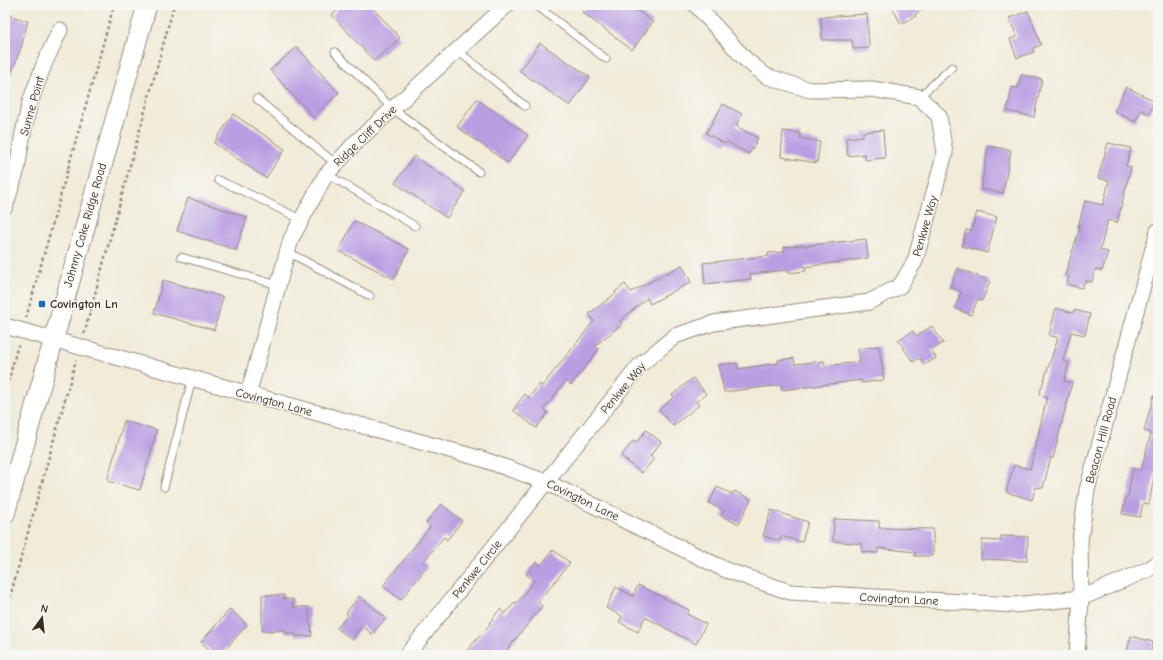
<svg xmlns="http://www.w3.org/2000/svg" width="1163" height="660" font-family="'Comic Neue',sans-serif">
  <rect width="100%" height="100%" fill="#f6f6f2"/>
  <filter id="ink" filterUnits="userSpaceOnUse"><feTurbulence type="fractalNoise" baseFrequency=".025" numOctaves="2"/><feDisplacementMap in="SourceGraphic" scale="8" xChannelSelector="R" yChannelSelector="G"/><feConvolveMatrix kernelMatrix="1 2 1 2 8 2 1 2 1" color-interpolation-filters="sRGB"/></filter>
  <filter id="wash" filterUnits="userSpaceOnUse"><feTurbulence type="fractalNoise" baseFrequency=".012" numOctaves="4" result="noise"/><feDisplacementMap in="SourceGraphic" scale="16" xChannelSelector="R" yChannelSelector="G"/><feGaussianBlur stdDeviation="0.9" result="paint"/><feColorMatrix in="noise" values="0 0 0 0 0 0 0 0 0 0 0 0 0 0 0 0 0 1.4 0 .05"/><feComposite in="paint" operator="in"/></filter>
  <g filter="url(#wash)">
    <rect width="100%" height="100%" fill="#f1ebd8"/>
    <g id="blocks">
      <path fill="#ba9de2" d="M 343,5 L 370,5 L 400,38 L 374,61 L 332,15 Z
        M 588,5 L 630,5 L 653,22 L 632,50 L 582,12 Z
        M 891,5 L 930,5 L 915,14 L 916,16 L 901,24 Z
        M 1028,11 L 1041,45 L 1033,48 L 1034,52 L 1017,58 L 1010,39 L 1017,37 L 1009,18 Z
        M 5,14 L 28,21 L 21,48 L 6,86 L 5,86 Z
        M 867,14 L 869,48 L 853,49 L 852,40 L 822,40 L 821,17 Z
        M 540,43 L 590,77 L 570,106 L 520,71 Z
        M 297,47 L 339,93 L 313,117 L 270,70 Z
        M 1021,75 L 1042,79 L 1034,117 L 1007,111 L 1012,87 L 1018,88 Z
        M 1126,87 L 1155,101 L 1149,114 L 1141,110 L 1135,122 L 1114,111 Z
        M 477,99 L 528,135 L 508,163 L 457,127 Z
        M 723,104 L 742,114 L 736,126 L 758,138 L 749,154 L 727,142 L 725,144 L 706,133 Z
        M 233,114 L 285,149 L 266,178 L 214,143 Z
        M 883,130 L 885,158 L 865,160 L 865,154 L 848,156 L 846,138 L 863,136 L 863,132 Z
        M 783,131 L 800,133 L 800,138 L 820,142 L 817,163 L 781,157 Z
        M 1108,143 L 1131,148 L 1126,166 L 1131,167 L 1117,223 L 1108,220 L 1100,250 L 1108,252 L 1102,271 L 1095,269 L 1092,282 L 1086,281 L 1085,283 L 1083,283 L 1082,288 L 1067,284 L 1069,276 L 1065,275 L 1080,227 L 1078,227 L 1085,201 L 1103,205 L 1109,181 L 1098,178 Z
        M 988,146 L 1011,150 L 1003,193 L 981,189 Z
        M 414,156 L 465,191 L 447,218 L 395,183 Z
        M 188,198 L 247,217 L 236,250 L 177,231 Z
        M 977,212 L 997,217 L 987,253 L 962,246 L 966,230 L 971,231 Z
        M 354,221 L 409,249 L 394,279 L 339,251 Z
        M 866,239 L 868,258 L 805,267 L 806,271 L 788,273 L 788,270 L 750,274 L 751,279 L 705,284 L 703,263 L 769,256 L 768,253 L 784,252 L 784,247 L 803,245 L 803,246 Z
        M 682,265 L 691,282 L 650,304 L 647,298 L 620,321 L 622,324 L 595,346 L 599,349 L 571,385 L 566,381 L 544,409 L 548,413 L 536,428 L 513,410 L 525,394 L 529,398 L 539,384 L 542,386 L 594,321 L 589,314 L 616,293 L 615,292 L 625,284 L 631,292 Z
        M 958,268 L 990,281 L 982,301 L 978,299 L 971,315 L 955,308 L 961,292 L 950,287 Z
        M 163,280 L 223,297 L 214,330 L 154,313 Z
        M 1056,308 L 1073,313 L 1074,310 L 1090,314 L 1085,335 L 1071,332 L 1063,361 L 1069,363 L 1064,381 L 1072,383 L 1053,458 L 1051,457 L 1043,488 L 1036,487 L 1032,500 L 1006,492 L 1014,465 L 1030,469 L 1047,397 L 1039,395 L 1058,338 L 1049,335 Z
        M 932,326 L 943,343 L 931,350 L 936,358 L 924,365 L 920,358 L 913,362 L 898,340 L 913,331 L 916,336 Z
        M 879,346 L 884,380 L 862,383 L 862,380 L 782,390 L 781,385 L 724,392 L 719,365 L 737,363 L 738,369 L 779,363 L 778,360 L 794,358 L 795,364 L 824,361 L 825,366 L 860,362 L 858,349 Z
        M 693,378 L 706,394 L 696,402 L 699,405 L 673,426 L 659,410 L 674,397 L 672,395 Z
        M 1154,395 L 1158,396 L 1158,455 L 1149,504 L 1143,503 L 1140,517 L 1122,514 L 1126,497 L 1128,497 L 1133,468 L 1141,470 L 1151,433 L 1144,431 Z
        M 124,421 L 157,430 L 140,490 L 107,481 Z
        M 646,430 L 661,442 L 650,456 L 654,459 L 642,473 L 621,456 L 633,441 L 636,443 Z
        M 717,487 L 732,494 L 734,491 L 751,499 L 739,524 L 721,516 L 724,511 L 709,503 Z
        M 441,504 L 462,521 L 447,540 L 444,537 L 423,562 L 428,566 L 401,600 L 383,586 L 430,527 L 426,523 Z
        M 771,510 L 808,522 L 802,542 L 781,536 L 780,541 L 763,536 Z
        M 834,519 L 879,521 L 879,528 L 933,529 L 933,556 L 915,556 L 915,552 L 878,548 L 878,553 L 862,552 L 862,544 L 833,541 Z
        M 1001,536 L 1028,537 L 1027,561 L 981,559 L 982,540 L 1001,541 Z
        M 553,550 L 570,563 L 538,602 L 542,606 L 503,655 L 463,655 L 490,624 L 489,623 L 500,609 L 505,614 L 515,602 L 517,603 L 534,581 L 526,574 L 536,562 L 541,565 Z
        M 638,585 L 689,610 L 687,614 L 706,624 L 696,644 L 645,617 L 638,632 L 619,622 L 622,616 L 606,608 L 616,587 L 633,596 Z
        M 262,595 L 284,595 L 284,599 L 293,599 L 293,607 L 309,607 L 309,623 L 311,624 L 312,636 L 295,636 L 295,633 L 285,633 L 285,630 L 262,631 Z
        M 359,596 L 386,618 L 372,634 L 362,626 L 352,640 L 337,628 L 348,615 L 346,613 Z
        M 230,609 L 247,625 L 220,655 L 215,655 L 201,642 Z
        M 1131,636 L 1153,642 L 1150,655 L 1126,655 Z"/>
    </g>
  </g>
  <g filter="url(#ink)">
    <use href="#blocks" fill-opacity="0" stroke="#968a7b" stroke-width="1"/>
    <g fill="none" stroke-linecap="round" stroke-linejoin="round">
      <defs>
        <path id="service" d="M 536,5 L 606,59
          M 457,50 L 525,106
          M 335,52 L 393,109 L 479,172
          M 919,97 L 952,67
          M 257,99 L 336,164
          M 327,174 L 415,226
          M 218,180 L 256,197 L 302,220
          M 288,252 L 370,296
          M 181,257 L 278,285
          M 164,487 L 192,379"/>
        <path id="minor" d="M 5,207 L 17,169 L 22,138 L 30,102 L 45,62 L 60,30
          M 5,326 L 482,459 L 546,482 L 726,570 L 790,592 L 1014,605 L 1081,598 L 1149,569 L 1158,563
          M 248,395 L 291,239 L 325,176 L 356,142 L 507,5
          M 407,655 L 640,365 L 675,336 L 714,323 L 869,302 L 900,286 L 915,261 L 945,153 L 939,116 L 919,97 L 872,89 L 810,90 L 766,76 L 745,59 L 696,5
          M 1077,655 L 1081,598 L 1080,541 L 1087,490 L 1158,231"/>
        <path id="tertiary" d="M 5,514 L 147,5"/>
      </defs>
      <use href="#service" stroke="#968a7b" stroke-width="9"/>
      <use href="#minor" stroke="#968a7b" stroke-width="17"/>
      <use href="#tertiary" stroke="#968a7b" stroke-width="21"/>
      <path stroke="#968a7b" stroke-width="2.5" stroke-dasharray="3 3" stroke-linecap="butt" d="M 26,318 L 114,5
        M 84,334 L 174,5
        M 5,393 L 18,345
        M 5,615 L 76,360"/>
      <use href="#service" stroke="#fff" stroke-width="7"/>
      <use href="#minor" stroke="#fff" stroke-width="15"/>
      <use href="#tertiary" stroke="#fff" stroke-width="19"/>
    </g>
  </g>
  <rect fill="#1f6fb2" stroke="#f6f6f2" stroke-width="1.5" x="38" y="300" width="8" height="8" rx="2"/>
  <g text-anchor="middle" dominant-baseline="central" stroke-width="3" stroke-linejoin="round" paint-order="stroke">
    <g font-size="12" fill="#3b2a1e" stroke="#f6f6f2">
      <text transform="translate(32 106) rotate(-74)">Sunne Point</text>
      <text transform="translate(365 136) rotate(-44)">Ridge Cliff Drive</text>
      <text transform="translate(85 225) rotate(-74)">Johnny Cake Ridge Road</text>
      <text transform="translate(925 226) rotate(-74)">Penkwe Way</text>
      <text transform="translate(623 388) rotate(-50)">Penkwe Way</text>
      <text transform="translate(274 402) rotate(15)">Covington Lane</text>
      <text transform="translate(1101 440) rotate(-75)">Beacon Hill Road</text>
      <text transform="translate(583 500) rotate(26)">Covington Lane</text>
      <text transform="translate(477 569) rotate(-51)">Penkwe Circle</text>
      <text transform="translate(899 599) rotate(3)">Covington Lane</text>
    </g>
    <g font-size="12" font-weight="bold" fill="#3b2a1e" stroke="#f6f6f2" text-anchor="start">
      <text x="50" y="304">Covington Ln</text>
    </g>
  </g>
  <rect width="1163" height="660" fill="none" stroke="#f6f6f2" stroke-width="20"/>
  <g transform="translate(42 618) rotate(15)" stroke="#f6f6f2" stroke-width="3" paint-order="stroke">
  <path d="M0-3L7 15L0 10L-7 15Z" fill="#3b2a1e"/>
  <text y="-6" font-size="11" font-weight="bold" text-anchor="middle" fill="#3b2a1e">N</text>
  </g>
</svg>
